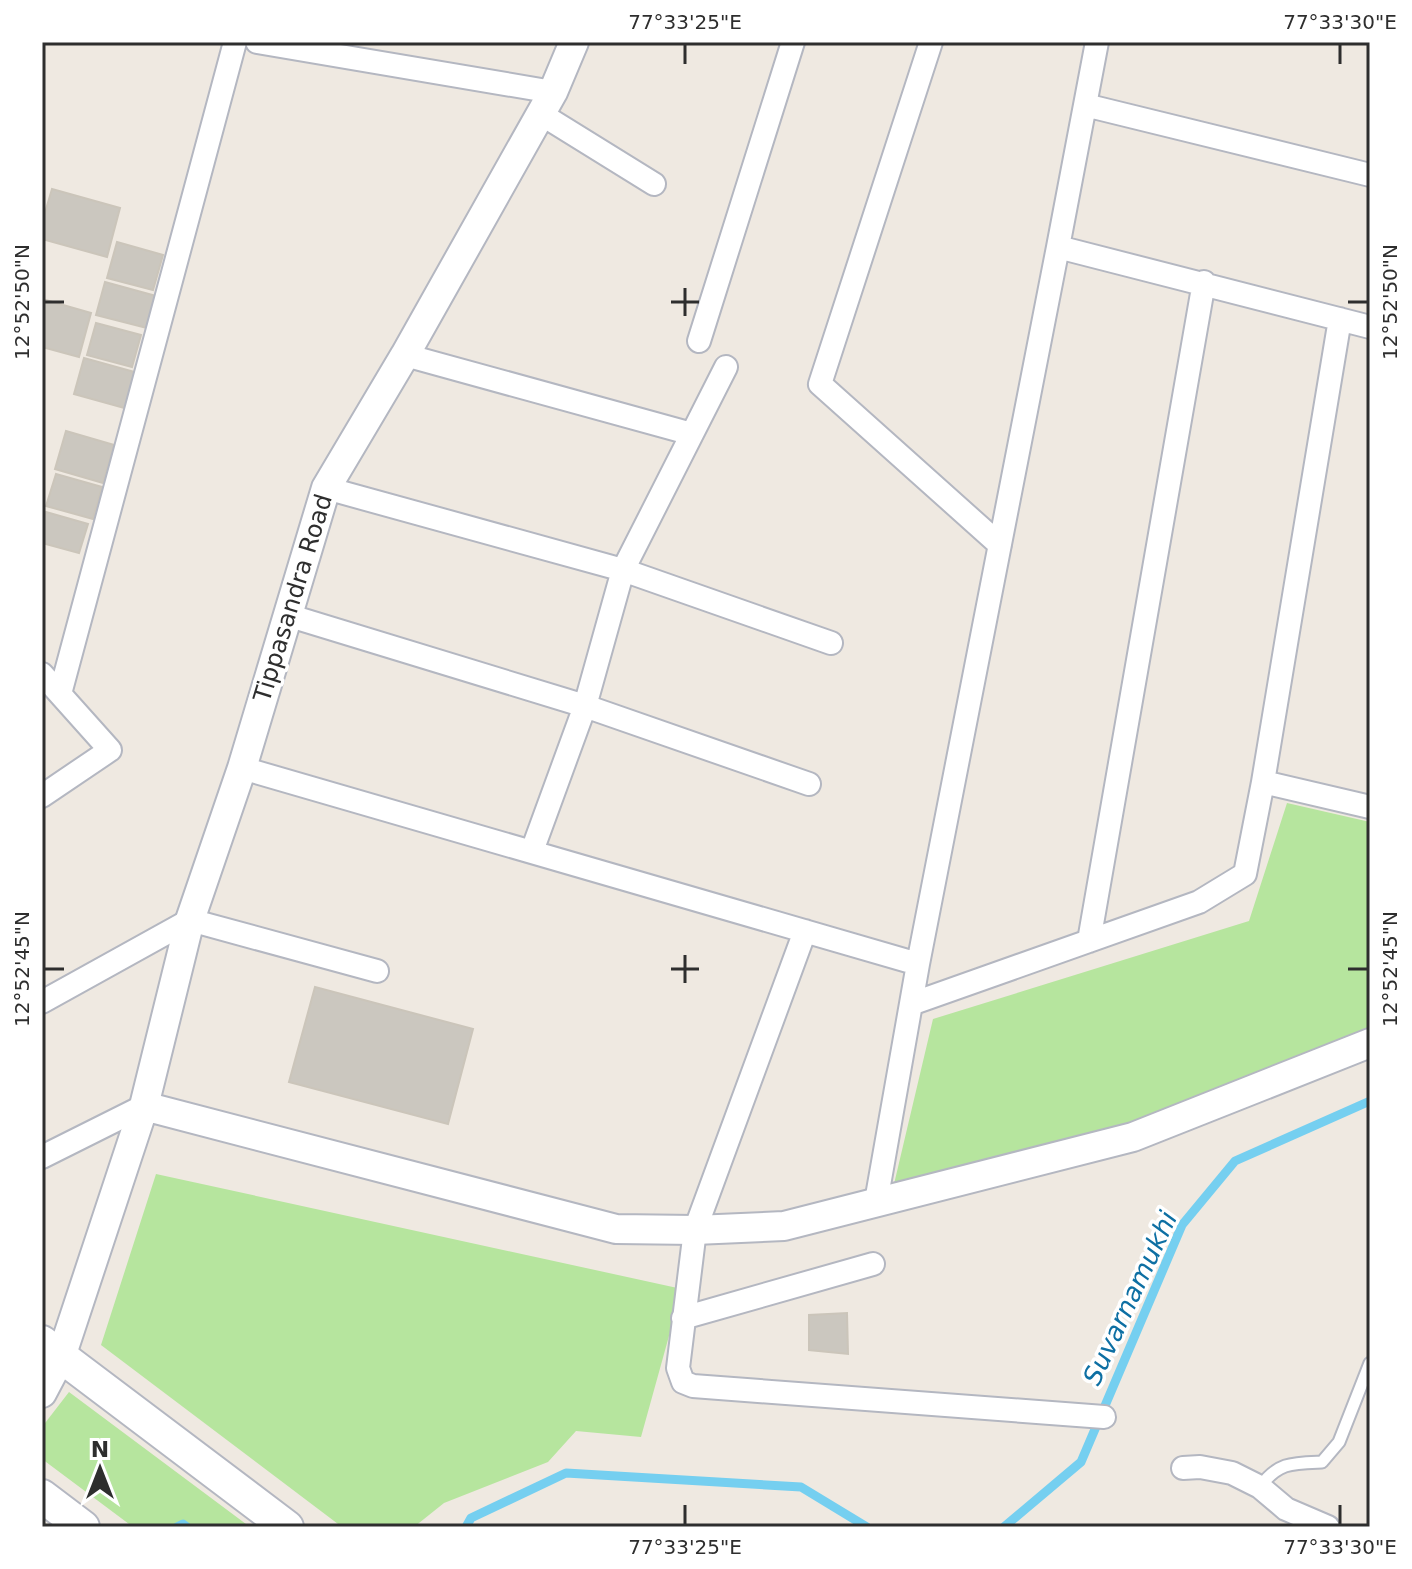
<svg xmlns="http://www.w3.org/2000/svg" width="1412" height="1569" font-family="'DejaVu Sans',sans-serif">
  <rect width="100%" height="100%" fill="#efe9e1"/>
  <path fill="#b6e59e" d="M 1287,803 L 1370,822 L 1370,1035 L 1219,1095 L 890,1201 L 933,1019 L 1249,921 Z
    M 156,1174 L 682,1289 L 641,1437 L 576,1431 L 548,1462 L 444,1503 L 414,1527 L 342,1527 L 101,1345 Z
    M 69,1392 L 250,1527 L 133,1527 L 42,1459 L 42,1427 Z"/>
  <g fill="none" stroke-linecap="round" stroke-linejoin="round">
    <path stroke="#75cff0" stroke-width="9" d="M 177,1527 L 183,1524 L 187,1527
      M 466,1527 L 471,1518 L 566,1473 L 801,1487 L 867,1527
      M 1004,1527 L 1081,1462 L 1182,1225 L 1235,1161 L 1370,1101"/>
  </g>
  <path fill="#cbc7bf" stroke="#cbc5ba" stroke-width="2" d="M 52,189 L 120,208 L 107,257 L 42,239 L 42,223 Z
    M 117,242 L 163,255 L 153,290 L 107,278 Z
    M 105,282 L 156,296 L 147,328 L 96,315 Z
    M 42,299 L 91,313 L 79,357 L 42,347 Z
    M 96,323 L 141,335 L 132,367 L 87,355 Z
    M 84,358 L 138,373 L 128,409 L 74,394 Z
    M 66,431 L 114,445 L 103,483 L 55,469 Z
    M 56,474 L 102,487 L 93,519 L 46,506 Z
    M 46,512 L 88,524 L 79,553 L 42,543 L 42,525 Z
    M 315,987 L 473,1029 L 448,1124 L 289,1082 Z
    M 847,1313 L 848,1354 L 809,1350 L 809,1315 Z"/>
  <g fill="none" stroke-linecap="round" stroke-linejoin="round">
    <defs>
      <path id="service" d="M 1260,1487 C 1278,1462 1293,1463 1322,1462 L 1339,1442 L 1370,1363"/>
      <path id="minor" d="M 257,42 L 553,92
        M 931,42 L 820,384 L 1000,545
        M 1085,105 L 1370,175
        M 541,114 L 654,184
        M 1058,247 L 1097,42
        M 1340,319 L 1263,782 L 1370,807
        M 699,341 L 793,42
        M 405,355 L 692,434
        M 326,488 L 623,570 L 831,643
        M 287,615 L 585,706 L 809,784
        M 42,674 L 110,750 L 42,796
        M 60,694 L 235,42
        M 242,768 L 918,964
        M 532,851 L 585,706 L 623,570 L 726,367
        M 805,931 L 695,1230 L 678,1368 L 683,1382 L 693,1386 L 1104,1417
        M 1089,941 L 1204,282
        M 42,1002 L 190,920 L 377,971
        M 911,1004 L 1199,902 L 1245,874 L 1263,782
        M 42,1157 L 144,1106
        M 876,1202 L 918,964 L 1058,247 L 1370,327
        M 683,1318 L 873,1264
        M 1183,1468 L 1200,1467 L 1232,1473 L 1260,1487 L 1286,1509 L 1328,1527"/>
      <path id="tertiary" d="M 144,1106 L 616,1229 L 695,1230 L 784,1226 L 1133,1137 L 1370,1043
        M 42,1393 L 61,1357 L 144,1106 L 190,920 L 242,768 L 326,488 L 405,355 L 553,92 L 574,42"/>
      <path id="secondary" d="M 42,1342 L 287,1527
        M 42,1496 L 83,1527"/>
    </defs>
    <use href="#service" stroke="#b4b7c1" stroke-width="15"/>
    <use href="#minor" stroke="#b4b7c1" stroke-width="26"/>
    <use href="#tertiary" stroke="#b4b7c1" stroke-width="32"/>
    <use href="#secondary" stroke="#b4b7c1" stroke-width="36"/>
    <use href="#service" stroke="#fff" stroke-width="11"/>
    <use href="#minor" stroke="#fff" stroke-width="22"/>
    <use href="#tertiary" stroke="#fff" stroke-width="28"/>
    <use href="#secondary" stroke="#fff" stroke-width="32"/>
  </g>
  <path fill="none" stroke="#2e2e2e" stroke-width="3" d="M 685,44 L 685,64M 1340,44 L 1340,64M 685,288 L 685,316M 44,302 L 64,302M 671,302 L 699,302M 1348,302 L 1368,302M 685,955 L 685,983M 44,969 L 64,969M 671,969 L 699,969M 1348,969 L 1368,969M 685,1505 L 685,1525M 1340,1505 L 1340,1525"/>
  <g text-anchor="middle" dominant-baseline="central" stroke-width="7" stroke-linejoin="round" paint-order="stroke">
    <g font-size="24" fill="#2e2e2e" stroke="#fff">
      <text transform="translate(293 598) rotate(-73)">Tippasandra Road</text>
    </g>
    <g font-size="26" font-style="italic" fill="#0d6fa3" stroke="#fff">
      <text transform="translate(1130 1298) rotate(-65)">Suvarnamukhi</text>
    </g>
  </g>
  <rect width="1412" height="1569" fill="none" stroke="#ffffff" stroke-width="88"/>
  <g transform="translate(100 1469)" stroke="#ffffff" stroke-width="6" paint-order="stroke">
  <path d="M0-6L14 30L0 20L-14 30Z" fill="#2e2e2e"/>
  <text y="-12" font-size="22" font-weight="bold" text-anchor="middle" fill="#2e2e2e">N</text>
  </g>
  <rect x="44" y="44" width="1324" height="1481" fill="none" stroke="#2e2e2e" stroke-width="3"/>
  <g font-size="20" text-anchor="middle" fill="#2e2e2e">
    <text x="685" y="29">77°33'25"E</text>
    <text x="1340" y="29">77°33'30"E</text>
    <text transform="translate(22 302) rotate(-90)" y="7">12°52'50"N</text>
    <text transform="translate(1390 302) rotate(-90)" y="7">12°52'50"N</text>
    <text transform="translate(22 969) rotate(-90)" y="7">12°52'45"N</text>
    <text transform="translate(1390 969) rotate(-90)" y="7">12°52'45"N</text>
    <text x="685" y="1554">77°33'25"E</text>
    <text x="1340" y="1554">77°33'30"E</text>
  </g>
</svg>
